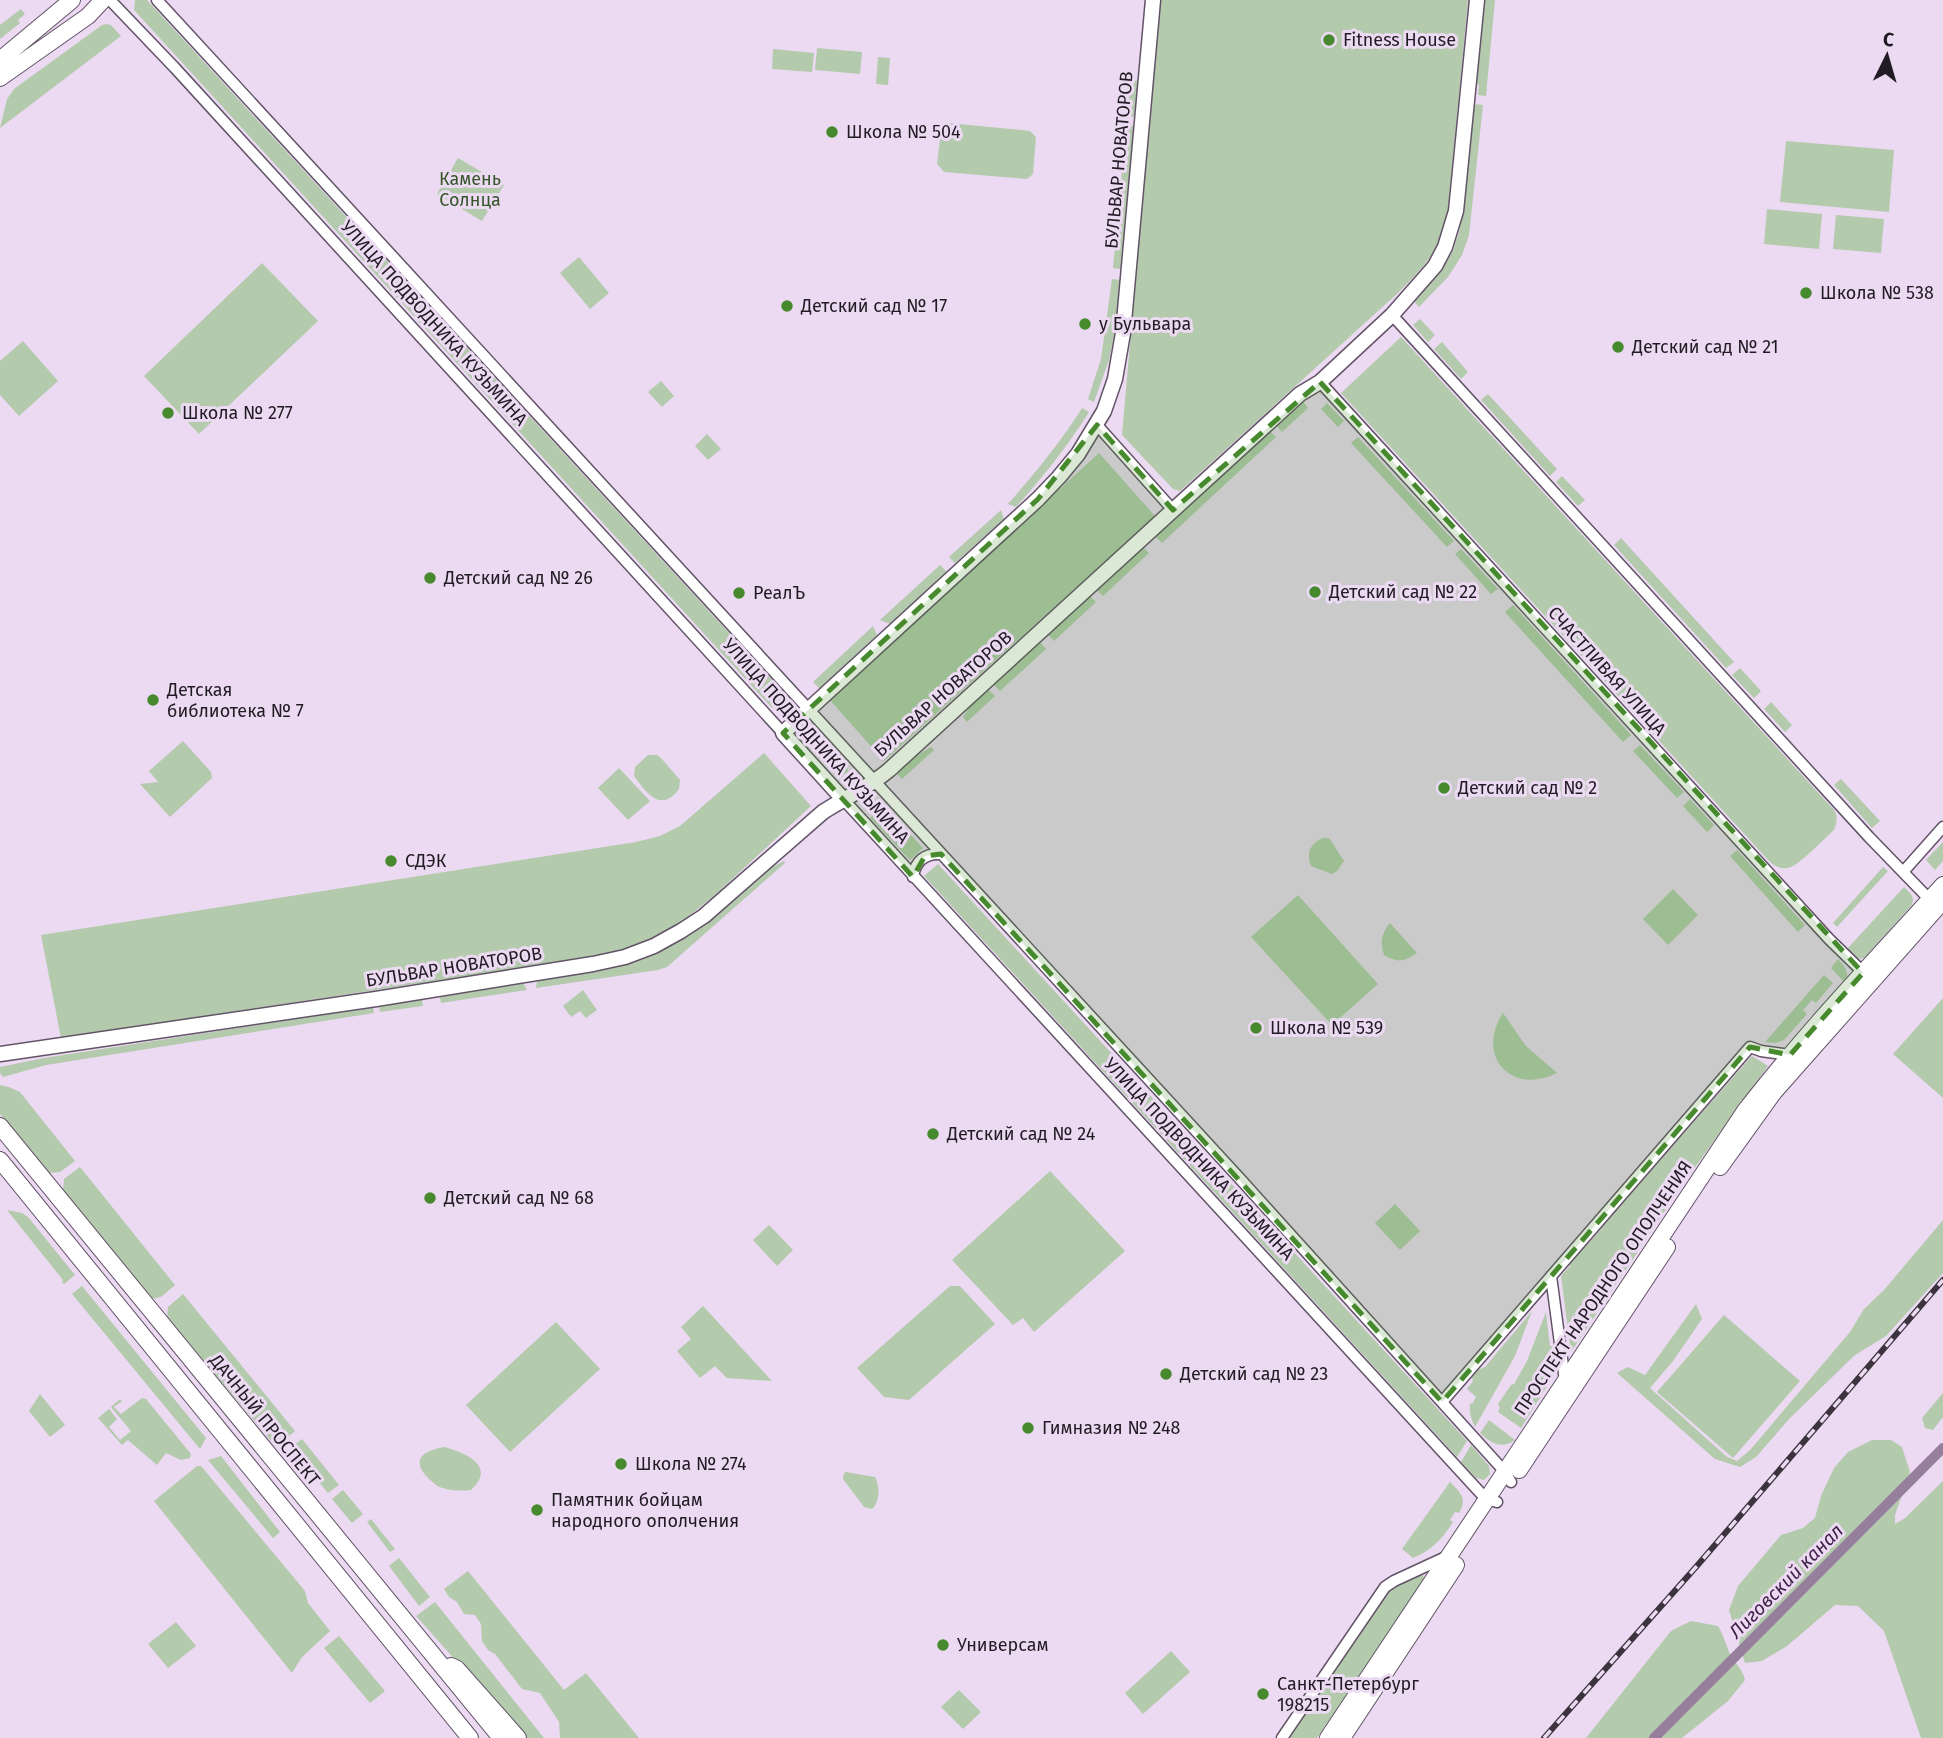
<svg xmlns="http://www.w3.org/2000/svg" width="1943" height="1738" font-family="'Fira Sans',sans-serif">
  <rect width="100%" height="100%" fill="#ecdaf2"/>
  <path fill="#b3caac" d="M 135,0 L 147,0 L 786,695 L 772,708 L 134,10 Z
    M 1160,0 L 1468,0 L 1448,210 C 1441,250 1426,264 1399,292 L 1180,491 L 1173,489 L 1122,435 Z
    M 1484,0 L 1495,0 L 1486,96 L 1478,95 L 1479,85 L 1476,84 Z
    M 21,9 L 25,14 L 18,20 L 20,23 L 0,39 L 0,25 Z
    M 106,24 L 111,25 L 121,36 L 0,128 L 7,99 L 14,89 L 102,25 Z
    M 817,48 L 862,52 L 860,74 L 815,70 Z
    M 773,49 L 814,53 L 812,72 L 772,69 Z
    M 878,57 L 890,58 L 888,85 L 876,84 Z
    M 1131,80 L 1139,81 L 1135,117 L 1127,116 Z
    M 1474,104 L 1483,105 L 1469,235 L 1462,255 L 1448,277 L 1419,307 L 1413,300 L 1440,271 L 1453,251 L 1459,232 L 1463,211 Z
    M 949,123 L 1030,131 L 1036,137 L 1033,174 L 1027,179 L 944,172 L 937,164 L 941,131 Z
    M 1126,125 L 1135,126 L 1121,269 L 1113,268 Z
    M 1786,141 L 1894,150 L 1889,212 L 1780,202 Z
    M 458,158 L 504,185 L 482,221 L 437,194 Z
    M 1767,209 L 1822,214 L 1819,249 L 1764,244 Z
    M 1836,215 L 1884,219 L 1881,253 L 1833,249 Z
    M 579,257 L 609,293 L 590,309 L 560,273 Z
    M 262,263 L 318,321 L 199,434 L 144,376 Z
    M 1112,279 L 1121,280 L 1114,336 L 1109,360 L 1094,402 L 1088,399 L 1101,359 Z
    M 1420,319 L 1435,335 L 1428,342 L 1413,325 Z
    M 1401,337 L 1834,810 C 1838,817 1837,822 1834,830 C 1824,839 1801,863 1791,867 C 1783,870 1776,867 1770,862 L 1341,393 Z
    M 23,341 L 58,381 L 19,416 L 0,395 L 0,361 Z
    M 1442,342 L 1468,372 L 1461,379 L 1434,349 Z
    M 661,381 L 674,396 L 662,407 L 648,392 Z
    M 1488,394 L 1557,469 L 1550,476 L 1481,400 Z
    M 1303,401 L 1308,408 L 1282,432 L 1276,425 Z
    M 1327,403 L 1344,421 L 1338,427 L 1321,409 Z
    M 1082,408 L 1089,412 C 1067,447 1043,477 1016,507 L 1008,504 C 1035,473 1060,443 1082,408 Z
    M 1270,431 L 1276,437 L 1162,543 L 1156,537 Z
    M 707,434 L 721,449 L 708,460 L 695,446 Z
    M 1358,437 L 1454,541 L 1447,547 L 1351,443 Z
    M 1099,453 L 1155,516 L 884,761 L 829,699 Z
    M 1562,476 L 1585,500 L 1578,506 L 1556,482 Z
    M 1001,510 L 1004,519 L 955,563 L 949,557 Z
    M 1621,538 L 1734,662 L 1726,668 L 1614,545 Z
    M 1143,547 L 1149,553 L 1103,596 L 1096,589 Z
    M 1461,549 L 1498,589 L 1491,594 L 1455,554 Z
    M 940,565 L 947,572 L 890,624 L 880,620 Z
    M 1090,596 L 1096,602 L 1054,641 L 1047,634 Z
    M 1513,605 L 1631,735 L 1623,742 L 1505,612 Z
    M 873,626 L 877,635 L 820,689 L 813,682 Z
    M 1040,642 L 1046,649 L 1000,691 L 993,684 Z
    M 1740,668 L 1761,691 L 1754,698 L 1732,675 Z
    M 988,689 L 995,696 L 967,722 L 963,717 L 972,704 Z
    M 1771,702 L 1792,725 L 1785,732 L 1764,709 Z
    M 809,727 L 814,729 L 846,764 L 848,770 L 846,773 L 840,774 L 837,772 L 805,737 L 805,731 Z
    M 183,741 L 211,772 L 212,778 L 170,817 L 140,784 L 158,782 L 149,771 Z
    M 1640,745 L 1684,792 L 1677,798 L 1633,751 Z
    M 931,747 L 934,750 L 902,779 L 897,774 L 916,756 Z
    M 764,753 L 811,806 L 715,895 L 676,926 L 651,939 L 623,950 L 592,957 L 61,1038 L 41,935 L 636,842 L 660,836 L 680,826 Z
    M 648,755 L 657,755 L 661,758 L 680,780 L 679,789 C 661,813 647,794 634,776 L 635,767 Z
    M 619,768 L 650,801 L 628,820 L 598,788 Z
    M 1841,779 L 1880,821 L 1872,828 L 1834,785 Z
    M 1690,799 L 1714,825 L 1707,832 L 1683,806 Z
    M 884,806 L 923,848 L 910,860 L 870,818 Z
    M 1323,838 L 1329,838 L 1344,861 L 1337,871 L 1332,874 L 1311,866 C 1306,854 1310,843 1323,838 Z
    M 1943,842 L 1943,861 L 1935,870 L 1926,860 Z
    M 1737,850 L 1805,925 L 1798,932 L 1730,856 Z
    M 784,861 L 785,863 L 667,967 L 658,970 L 536,988 L 537,981 L 594,972 L 627,964 L 759,874 Z
    M 938,864 L 1467,1441 L 1457,1457 L 924,876 Z
    M 1883,867 L 1888,871 L 1837,927 L 1833,923 Z
    M 1904,887 C 1910,893 1916,897 1911,906 L 1865,957 C 1857,962 1853,954 1847,949 Z
    M 1673,889 L 1698,915 L 1668,945 L 1643,919 Z
    M 1298,895 L 1378,984 L 1332,1025 L 1251,937 Z
    M 1390,923 L 1417,953 C 1404,962 1398,963 1384,955 C 1380,942 1381,934 1390,923 Z
    M 1838,959 C 1845,967 1851,973 1844,982 L 1831,968 Z
    M 1824,975 L 1833,983 L 1816,1003 L 1812,1000 L 1803,1010 L 1807,1014 L 1784,1040 L 1776,1043 L 1765,1042 Z
    M 523,983 L 527,990 L 441,1003 L 440,997 Z
    M 583,990 L 597,1010 L 586,1018 L 580,1011 L 571,1017 L 563,1006 Z
    M 1943,998 L 1943,1098 L 1893,1054 Z
    M 422,999 L 423,1006 L 380,1012 L 379,1006 Z
    M 373,1007 L 374,1013 L 46,1065 L 3,1077 L 0,1073 L 0,1067 L 44,1058 Z
    M 1503,1013 L 1526,1046 L 1557,1073 C 1511,1096 1475,1056 1503,1013 Z
    M 1752,1056 L 1768,1066 L 1683,1184 L 1571,1352 L 1561,1276 L 1569,1267 L 1576,1249 L 1588,1244 L 1601,1229 L 1599,1221 L 1617,1204 L 1621,1204 Z
    M 0,1085 L 9,1087 L 20,1092 L 75,1161 L 60,1172 L 49,1173 L 0,1114 Z
    M 80,1167 L 175,1285 L 161,1297 L 151,1299 L 63,1190 L 64,1179 Z
    M 1050,1171 L 1125,1251 L 1034,1332 L 1023,1318 L 1013,1325 L 952,1260 Z
    M 1395,1204 L 1420,1231 L 1400,1250 L 1375,1223 Z
    M 7,1210 L 22,1213 L 28,1217 L 75,1275 L 64,1284 L 62,1282 L 63,1280 Z
    M 1943,1220 L 1943,1273 L 1886,1336 L 1855,1355 L 1790,1418 L 1756,1457 L 1740,1467 L 1715,1459 L 1617,1373 L 1628,1367 L 1645,1375 L 1696,1304 L 1702,1319 L 1673,1361 L 1650,1388 L 1727,1457 L 1737,1461 L 1751,1449 L 1850,1332 L 1864,1309 L 1884,1290 Z
    M 769,1225 L 793,1250 L 777,1266 L 753,1240 Z
    M 82,1286 L 206,1438 L 200,1449 L 72,1294 Z
    M 950,1286 L 960,1286 L 995,1324 L 909,1400 L 884,1397 L 857,1368 Z
    M 183,1294 L 295,1431 L 282,1442 L 272,1442 L 167,1318 L 168,1307 Z
    M 703,1306 L 772,1381 L 727,1378 L 715,1366 L 700,1378 L 677,1351 L 691,1339 L 681,1327 Z
    M 1532,1311 L 1515,1356 L 1475,1427 C 1471,1419 1469,1412 1470,1403 L 1472,1404 L 1476,1397 L 1467,1389 L 1473,1381 L 1472,1377 L 1478,1370 L 1485,1367 Z
    M 1546,1312 L 1550,1346 L 1554,1347 C 1555,1357 1553,1366 1554,1375 L 1521,1428 L 1498,1412 L 1500,1408 L 1498,1404 L 1511,1385 L 1514,1384 L 1527,1361 Z
    M 1724,1315 L 1800,1381 L 1733,1458 L 1657,1392 Z
    M 556,1322 L 600,1369 L 510,1452 L 466,1405 Z
    M 1943,1393 L 1943,1417 L 1933,1430 L 1925,1428 L 1922,1418 Z
    M 40,1394 L 65,1425 L 50,1437 L 29,1411 Z
    M 142,1398 L 146,1399 L 191,1454 L 190,1458 L 181,1460 L 166,1453 L 157,1465 L 128,1440 L 122,1445 L 98,1418 L 109,1409 L 117,1419 L 109,1427 L 120,1440 L 131,1431 L 111,1407 L 120,1399 L 122,1401 L 114,1407 L 121,1414 Z
    M 1489,1420 L 1515,1440 C 1501,1450 1491,1443 1480,1433 Z
    M 302,1439 L 339,1485 L 328,1493 L 291,1448 Z
    M 1872,1440 L 1891,1440 L 1902,1447 L 1910,1472 L 1895,1515 L 1895,1524 L 1905,1518 L 1943,1481 L 1943,1738 L 1921,1738 L 1884,1631 L 1858,1606 L 1835,1605 L 1787,1646 L 1762,1661 L 1745,1663 L 1729,1610 L 1738,1586 L 1781,1535 L 1803,1528 L 1815,1518 L 1821,1496 L 1834,1468 L 1848,1452 Z
    M 1471,1445 L 1489,1466 L 1490,1474 L 1484,1480 L 1476,1478 L 1461,1462 Z
    M 444,1447 C 466,1453 497,1466 471,1490 C 462,1491 452,1491 443,1488 C 437,1487 434,1483 429,1479 C 410,1460 422,1451 444,1447 Z
    M 221,1456 L 280,1532 L 273,1538 L 208,1460 Z
    M 197,1466 L 201,1466 L 305,1591 L 308,1603 L 330,1631 L 302,1657 L 292,1673 L 154,1501 Z
    M 846,1472 L 875,1477 C 880,1486 880,1502 872,1509 L 864,1507 L 843,1479 L 844,1473 Z
    M 1450,1482 C 1460,1492 1468,1499 1459,1513 L 1455,1512 L 1450,1520 L 1453,1522 C 1442,1539 1432,1550 1413,1558 L 1402,1549 Z
    M 343,1490 L 363,1514 L 352,1523 L 332,1499 Z
    M 371,1519 L 395,1549 L 390,1552 L 367,1522 Z
    M 399,1558 L 430,1597 L 419,1606 L 389,1566 Z
    M 468,1571 L 564,1690 L 586,1673 L 639,1738 L 560,1738 L 559,1722 L 540,1693 L 522,1689 L 495,1654 L 488,1650 L 482,1641 L 481,1624 L 475,1615 L 464,1614 L 457,1602 L 449,1597 L 444,1589 Z
    M 1421,1574 L 1425,1578 L 1423,1582 L 1317,1738 L 1289,1738 L 1383,1598 L 1397,1584 Z
    M 435,1602 L 544,1738 L 525,1738 L 416,1616 Z
    M 1691,1621 L 1718,1626 C 1724,1636 1726,1645 1730,1654 C 1735,1664 1743,1669 1745,1680 L 1728,1701 L 1682,1738 L 1586,1738 L 1671,1631 Z
    M 176,1622 L 196,1646 L 168,1668 L 148,1644 Z
    M 339,1636 L 385,1691 L 370,1703 L 324,1648 Z
    M 1171,1651 L 1190,1672 L 1143,1714 L 1125,1693 Z
    M 959,1690 L 981,1712 L 963,1729 L 941,1707 Z"/>
  <g fill="none" stroke-linecap="round" stroke-linejoin="round">
    <path stroke="#957f9c" stroke-width="10" d="M 1654,1738 L 1943,1448"/>
    <defs>
      <path id="minor" d="M 110,0 L 175,68 L 783,733
        M 157,0 L 1242,1181 L 1505,1472 L 1511,1482
        M 1392,315 L 1869,837 L 1933,903
        M 1320,382 L 1829,939 L 1867,976
        M 1097,425 L 1173,510
        M 843,799 L 1486,1499 L 1497,1502
        M 1903,872 L 1943,827
        M 913,877 C 915,861 925,853 941,854
        M 1551,1276 L 1565,1381
        M 1442,1402 L 1750,1047 L 1761,1051 L 1790,1055
        M 1282,1738 L 1385,1587 L 1394,1581 L 1448,1556"/>
      <path id="tertiary" d="M 843,799 L 783,733 L 1038,499 L 1059,477 L 1078,454 L 1104,411 L 1115,379 L 1123,333 L 1153,0
        M 0,1054 L 376,999 L 593,964 L 625,957 L 654,946 L 681,931 L 704,916 L 823,812 C 845,798 869,787 889,770 L 1300,394 L 1320,382 L 1392,315 L 1435,266 L 1445,247 L 1456,211 L 1477,0"/>
      <path id="secondary" d="M 0,60 L 72,0
        M 0,78 L 88,16 L 103,0
        M 0,1126 L 501,1738
        M 0,1160 L 470,1738
        M 1720,1167 L 1774,1092 L 1943,901
        M 1519,1470 L 1667,1247
        M 451,1666 L 457,1669 L 518,1738
        M 1328,1738 L 1745,1111 C 1806,1032 1876,959 1943,885
        M 1342,1738 L 1456,1565"/>
    </defs>
    <use href="#minor" stroke="#625367" stroke-width="13"/>
    <use href="#tertiary" stroke="#625367" stroke-width="17"/>
    <use href="#secondary" stroke="#625367" stroke-width="18"/>
    <use href="#minor" stroke="#fff" stroke-width="10"/>
    <use href="#tertiary" stroke="#fff" stroke-width="14"/>
    <use href="#secondary" stroke="#fff" stroke-width="16"/>
    <defs>
      <path id="rail" d="M 1544,1738 L 1696,1567 L 1943,1280"/>
    </defs>
    <use href="#rail" stroke="#3b333d" stroke-width="6"/>
    <use href="#rail" stroke="#ecdaf2" stroke-width="3.5" stroke-dasharray="10" stroke-linecap="butt"/>
  </g>
  <path fill="#478a2e" fill-opacity="0.2" stroke="#478a2e" stroke-width="5" stroke-dasharray="14 9" stroke-linejoin="round" d="M 1320,382 L 1863,973 L 1790,1055 L 1750,1047 L 1442,1402 L 941,854 L 925,856 L 913,877 L 783,733 L 1038,499 L 1097,425 L 1173,510 Z"/>
  <g fill="#478a2e" stroke="#ecdaf2" stroke-width="2.5">
    <circle cx="1329" cy="40" r="7"/>
    <circle cx="832" cy="132" r="7"/>
    <circle cx="1806" cy="293" r="7"/>
    <circle cx="787" cy="306" r="7"/>
    <circle cx="1085" cy="324" r="7"/>
    <circle cx="1618" cy="347" r="7"/>
    <circle cx="168" cy="413" r="7"/>
    <circle cx="430" cy="578" r="7"/>
    <circle cx="1315" cy="592" r="7"/>
    <circle cx="739" cy="593" r="7"/>
    <circle cx="153" cy="700" r="7"/>
    <circle cx="1444" cy="788" r="7"/>
    <circle cx="391" cy="861" r="7"/>
    <circle cx="1256" cy="1028" r="7"/>
    <circle cx="933" cy="1134" r="7"/>
    <circle cx="430" cy="1198" r="7"/>
    <circle cx="1166" cy="1374" r="7"/>
    <circle cx="1028" cy="1428" r="7"/>
    <circle cx="621" cy="1464" r="7"/>
    <circle cx="537" cy="1510" r="7"/>
    <circle cx="943" cy="1645" r="7"/>
    <circle cx="1263" cy="1694" r="7"/>
  </g>
  <g text-anchor="middle" dominant-baseline="central" stroke-width="6" stroke-linejoin="round" paint-order="stroke">
    <g font-size="18" fill="#211b23" stroke="#ecdaf2" text-anchor="start">
      <text x="1343" y="40">Fitness House</text>
      <text x="846" y="132">Школа № 504</text>
      <text x="1820" y="293">Школа № 538</text>
      <text x="801" y="306">Детский сад № 17</text>
      <text x="1099" y="324">у Бульвара</text>
      <text x="1632" y="347">Детский сад № 21</text>
      <text x="182" y="413">Школа № 277</text>
      <text x="444" y="578">Детский сад № 26</text>
      <text x="1329" y="592">Детский сад № 22</text>
      <text x="753" y="593">РеалЪ</text>
      <text x="167" y="690">Детская<tspan x="167" dy="21">библиотека № 7</tspan></text>
      <text x="1458" y="788">Детский сад № 2</text>
      <text x="405" y="861">СДЭК</text>
      <text x="1270" y="1028">Школа № 539</text>
      <text x="947" y="1134">Детский сад № 24</text>
      <text x="444" y="1198">Детский сад № 68</text>
      <text x="1180" y="1374">Детский сад № 23</text>
      <text x="1042" y="1428">Гимназия № 248</text>
      <text x="635" y="1464">Школа № 274</text>
      <text x="551" y="1500">Памятник бойцам<tspan x="551" dy="21">народного ополчения</tspan></text>
      <text x="957" y="1645">Универсам</text>
      <text x="1277" y="1684">Санкт-Петербург<tspan x="1277" dy="21">198215</tspan></text>
    </g>
    <g font-size="18" fill="#211b23" stroke="#ecdaf2">
      <text transform="translate(1119 160) rotate(-85)">БУЛЬВАР НОВАТОРОВ</text>
      <text transform="translate(434 323) rotate(48)">УЛИЦА ПОДВОДНИКА КУЗЬМИНА</text>
      <text transform="translate(1607 671) rotate(48)">СЧАСТЛИВАЯ УЛИЦА</text>
      <text transform="translate(943 694) rotate(-42)">БУЛЬВАР НОВАТОРОВ</text>
      <text transform="translate(816 741) rotate(48)">УЛИЦА ПОДВОДНИКА КУЗЬМИНА</text>
      <text transform="translate(454 967) rotate(-9)">БУЛЬВАР НОВАТОРОВ</text>
      <text transform="translate(1199 1159) rotate(47)">УЛИЦА ПОДВОДНИКА КУЗЬМИНА</text>
      <text transform="translate(1603 1288) rotate(-56)">ПРОСПЕКТ НАРОДНОГО ОПОЛЧЕНИЯ</text>
      <text transform="translate(265 1420) rotate(51)">ДАЧНЫЙ ПРОСПЕКТ</text>
    </g>
    <g font-size="18" fill="#35562b" stroke="#ecdaf2">
      <text x="470" y="179">Камень<tspan x="470" dy="21">Солнца</tspan></text>
    </g>
    <g font-size="19" font-style="italic" fill="#40214a" stroke="#ecdaf2">
      <text transform="translate(1786 1581) rotate(-45)">Лиговский канал</text>
    </g>
  </g>
  <g transform="translate(1887 56) rotate(5)" stroke="#ecdaf2" stroke-width="5" paint-order="stroke">
  <path d="M0-5L12 26L0 18L-12 26Z" fill="#211b23"/>
  <text y="-10" font-size="19" font-weight="bold" text-anchor="middle" fill="#211b23">С</text>
  </g>
</svg>
